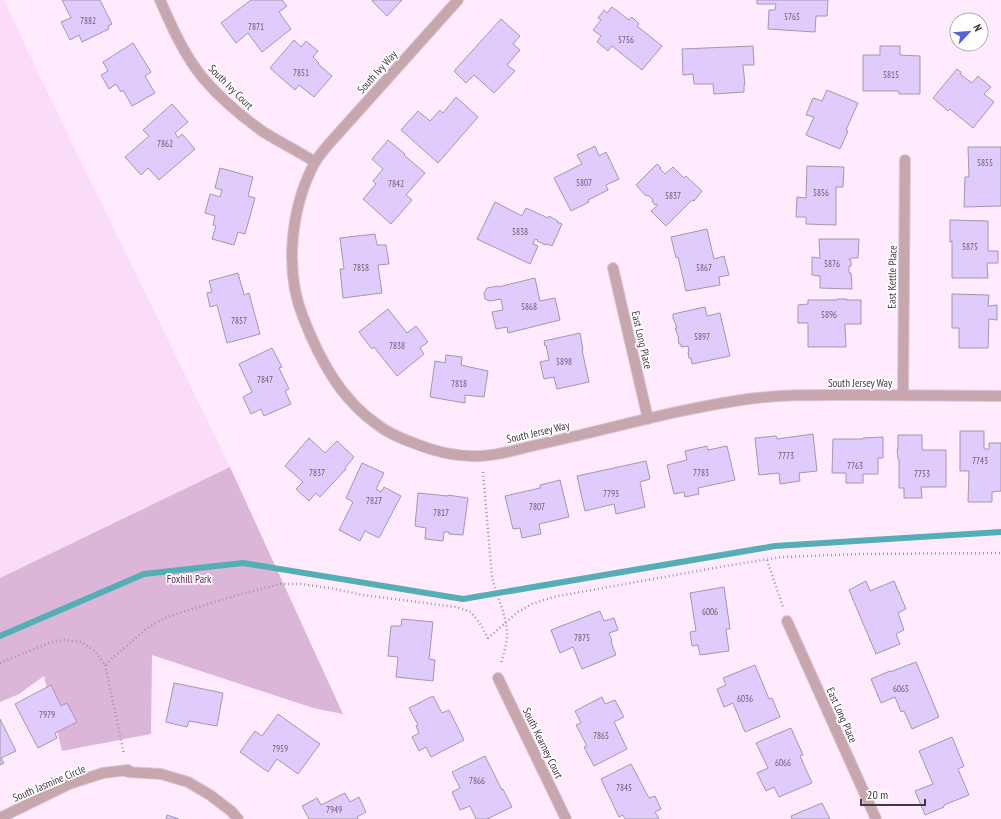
<svg xmlns="http://www.w3.org/2000/svg" width="1001" height="819" font-family="'PT Sans Narrow',sans-serif">
  <rect width="100%" height="100%" fill="#ffebfd"/>
  <path fill="#fadbf8" d="M 0,0 L 4,0 L 43,83 L 230,467 L 0,578 Z"/>
  <path fill="#dbb6d8" d="M 230,467 L 343,714 L 313,708 L 152,655 L 151,734 L 62,751 L 44,676 L 19,694 L 0,702 L 0,578 Z"/>
  <g fill="none" stroke-linecap="round" stroke-linejoin="round">
    <path stroke="#54aeb5" stroke-width="6" d="M 0,636 L 144,574 L 243,563 L 463,599 L 775,546 L 1001,532"/>
  </g>
  <path fill="#dfcbfc" stroke="#a297b1" d="M 62,0 L 100,0 L 112,24 L 108,26 L 109,29 L 82,42 L 79,35 L 70,40 L 61,22 L 71,18 Z
    M 251,0 L 282,0 L 287,6 L 279,12 L 291,29 L 262,52 L 248,33 L 236,43 L 221,23 Z
    M 373,0 L 402,0 L 387,16 L 372,1 Z
    M 757,0 L 828,0 L 827,16 L 816,16 L 815,32 L 768,29 L 769,10 L 775,10 L 776,4 L 757,4 Z
    M 612,7 L 629,20 L 632,17 L 639,24 L 637,26 L 662,46 L 642,70 L 612,46 L 608,51 L 597,42 L 601,36 L 593,30 L 601,20 L 598,18 L 604,10 L 607,13 Z
    M 501,19 L 520,36 L 513,44 L 520,50 L 507,65 L 515,71 L 494,93 L 474,75 L 466,83 L 454,71 Z
    M 294,40 L 301,47 L 306,41 L 318,51 L 313,57 L 319,63 L 318,64 L 332,76 L 314,97 L 299,85 L 295,90 L 270,68 Z
    M 133,43 L 151,72 L 145,76 L 155,93 L 132,106 L 123,90 L 121,92 L 116,84 L 109,89 L 101,75 L 108,71 L 103,62 Z
    M 753,46 L 754,65 L 743,65 L 745,85 L 744,85 L 744,92 L 714,94 L 713,84 L 694,84 L 693,74 L 683,75 L 682,49 Z
    M 880,46 L 900,46 L 900,55 L 920,56 L 920,94 L 899,94 L 899,91 L 863,91 L 863,55 L 880,55 Z
    M 957,69 L 961,72 L 960,74 L 972,83 L 978,76 L 991,87 L 984,94 L 994,102 L 973,128 L 950,109 L 948,111 L 933,98 Z
    M 827,90 L 858,103 L 846,130 L 848,131 L 840,149 L 806,135 L 814,117 L 806,115 L 813,98 L 822,101 Z
    M 456,97 L 478,117 L 438,163 L 401,130 L 418,111 L 430,121 L 440,110 L 443,113 Z
    M 172,104 L 188,122 L 175,133 L 178,138 L 182,134 L 195,149 L 159,180 L 148,168 L 141,175 L 125,157 L 149,136 L 143,130 Z
    M 388,140 L 405,154 L 404,155 L 425,173 L 406,195 L 412,200 L 391,224 L 363,199 L 376,184 L 373,181 L 383,169 L 372,159 Z
    M 595,146 L 599,156 L 606,152 L 619,179 L 606,185 L 608,190 L 588,200 L 589,202 L 571,211 L 554,178 L 582,164 L 577,155 Z
    M 968,147 L 1001,147 L 1001,206 L 964,207 L 965,177 L 969,177 Z
    M 657,164 L 661,168 L 660,169 L 665,174 L 673,167 L 684,178 L 686,176 L 702,191 L 694,201 L 692,200 L 666,226 L 651,211 L 658,205 L 656,204 L 655,205 L 652,201 L 653,200 L 648,195 L 646,196 L 636,185 Z
    M 807,166 L 844,167 L 843,187 L 836,187 L 836,225 L 806,224 L 806,217 L 796,217 L 797,197 L 806,198 Z
    M 220,168 L 253,177 L 248,196 L 255,198 L 245,234 L 238,232 L 234,245 L 212,239 L 216,226 L 213,225 L 215,216 L 205,213 L 210,194 L 220,197 L 222,190 L 215,188 Z
    M 495,202 L 522,216 L 526,208 L 548,218 L 549,216 L 558,221 L 557,222 L 562,224 L 552,246 L 547,244 L 546,245 L 537,241 L 538,240 L 535,239 L 533,244 L 538,246 L 530,264 L 477,239 Z
    M 950,220 L 988,221 L 988,251 L 998,251 L 998,263 L 987,263 L 988,278 L 952,278 L 952,241 L 950,242 Z
    M 707,229 L 714,259 L 724,256 L 729,275 L 719,277 L 720,285 L 686,291 L 678,257 L 676,258 L 671,237 Z
    M 375,234 L 377,245 L 386,245 L 389,264 L 378,265 L 382,293 L 343,298 L 340,269 L 344,269 L 340,238 Z
    M 819,239 L 859,239 L 858,258 L 850,258 L 849,260 L 851,260 L 851,266 L 849,266 L 849,273 L 851,273 L 852,289 L 820,288 L 820,276 L 812,275 L 812,257 L 820,258 Z
    M 238,273 L 244,295 L 249,293 L 260,334 L 227,343 L 217,305 L 210,307 L 207,293 L 212,292 L 209,281 Z
    M 535,278 L 540,301 L 555,298 L 560,320 L 508,333 L 507,327 L 496,329 L 492,312 L 503,310 L 501,299 L 490,301 L 485,299 L 484,293 L 487,288 L 498,286 L 498,287 Z
    M 952,294 L 989,295 L 988,306 L 997,305 L 997,320 L 989,319 L 988,348 L 959,348 L 959,328 L 952,328 Z
    M 837,299 L 847,299 L 846,300 L 861,300 L 861,324 L 845,324 L 846,347 L 808,347 L 808,323 L 798,323 L 798,305 L 808,304 L 808,300 L 837,300 Z
    M 705,307 L 707,316 L 720,313 L 730,356 L 692,364 L 691,358 L 689,358 L 688,352 L 689,352 L 688,346 L 681,347 L 681,344 L 679,344 L 678,338 L 679,338 L 675,328 L 677,328 L 673,318 L 673,314 Z
    M 388,309 L 407,333 L 416,326 L 428,342 L 420,348 L 424,354 L 397,376 L 374,347 L 372,349 L 359,332 Z
    M 580,333 L 583,350 L 582,350 L 589,382 L 557,389 L 554,377 L 544,379 L 540,362 L 549,360 L 546,345 L 545,346 L 544,341 Z
    M 272,348 L 282,367 L 279,368 L 289,389 L 285,391 L 291,404 L 264,416 L 261,409 L 251,414 L 243,397 L 252,392 L 239,364 Z
    M 446,355 L 462,357 L 461,365 L 488,371 L 484,397 L 465,395 L 465,403 L 430,397 L 435,361 L 445,363 Z
    M 960,431 L 984,431 L 984,449 L 989,449 L 989,443 L 1001,443 L 1001,491 L 992,492 L 992,502 L 968,502 L 969,471 L 960,471 Z
    M 813,434 L 817,471 L 799,473 L 800,481 L 780,484 L 779,473 L 759,475 L 755,438 L 776,436 L 777,439 Z
    M 898,435 L 922,435 L 922,449 L 923,449 L 923,450 L 946,450 L 946,487 L 921,487 L 922,498 L 904,498 L 904,488 L 899,488 L 899,459 L 898,459 L 897,449 L 898,449 Z
    M 883,437 L 883,458 L 878,458 L 878,474 L 863,474 L 863,483 L 846,483 L 846,473 L 832,473 L 833,439 L 863,439 L 863,438 Z
    M 309,438 L 325,453 L 337,441 L 354,457 L 345,468 L 346,469 L 320,497 L 316,493 L 309,501 L 296,489 L 303,482 L 285,466 Z
    M 707,446 L 708,450 L 727,446 L 735,480 L 698,488 L 699,494 L 685,497 L 684,492 L 674,494 L 667,465 L 687,460 L 685,451 Z
    M 646,461 L 650,479 L 640,482 L 645,507 L 616,514 L 614,504 L 585,511 L 577,476 Z
    M 362,463 L 384,473 L 376,489 L 381,492 L 384,487 L 401,496 L 379,538 L 365,531 L 360,541 L 339,530 L 353,502 L 346,498 Z
    M 560,480 L 569,517 L 539,524 L 541,534 L 522,538 L 520,528 L 513,529 L 505,496 L 540,488 L 540,485 Z
    M 418,493 L 448,496 L 448,495 L 468,498 L 463,535 L 449,534 L 449,532 L 444,532 L 443,541 L 425,539 L 426,528 L 415,526 Z
    M 866,581 L 870,591 L 894,581 L 906,609 L 898,613 L 904,630 L 896,634 L 900,644 L 876,654 L 849,590 Z
    M 724,587 L 730,629 L 726,629 L 729,651 L 700,655 L 698,645 L 692,646 L 690,632 L 696,631 L 690,593 Z
    M 600,611 L 604,621 L 614,618 L 618,630 L 609,633 L 612,641 L 611,642 L 616,655 L 582,669 L 573,647 L 560,653 L 551,630 Z
    M 402,619 L 433,622 L 429,659 L 435,660 L 433,681 L 396,677 L 398,657 L 388,656 L 391,626 L 401,626 Z
    M 916,662 L 939,717 L 912,729 L 904,711 L 901,712 L 895,697 L 881,703 L 871,679 L 890,671 L 890,672 Z
    M 755,665 L 769,699 L 772,698 L 780,717 L 745,732 L 733,703 L 724,707 L 717,689 L 726,685 L 723,678 Z
    M 174,683 L 223,693 L 217,726 L 189,721 L 187,727 L 166,722 Z
    M 51,685 L 61,706 L 67,703 L 77,722 L 55,733 L 57,738 L 38,748 L 15,704 Z
    M 433,696 L 442,713 L 449,710 L 464,740 L 431,757 L 426,747 L 419,751 L 412,737 L 419,733 L 416,726 L 418,725 L 409,708 Z
    M 602,697 L 605,704 L 615,700 L 624,717 L 614,722 L 627,749 L 594,766 L 584,747 L 587,746 L 576,725 L 581,723 L 575,711 Z
    M 278,714 L 320,744 L 298,774 L 277,759 L 268,772 L 240,752 L 255,731 L 262,736 Z
    M 0,719 L 16,751 L 1,758 L 4,763 L 0,765 Z
    M 791,728 L 803,755 L 800,756 L 812,783 L 779,797 L 774,787 L 766,791 L 757,773 L 768,768 L 756,743 Z
    M 952,737 L 964,766 L 958,769 L 969,795 L 944,805 L 944,807 L 925,815 L 915,791 L 933,784 L 919,751 Z
    M 485,756 L 502,790 L 503,789 L 512,807 L 487,819 L 476,819 L 470,806 L 460,810 L 452,792 L 460,788 L 452,772 Z
    M 631,764 L 649,798 L 655,796 L 661,809 L 655,812 L 659,819 L 625,819 L 623,815 L 619,817 L 601,779 Z
    M 345,793 L 350,802 L 359,797 L 366,812 L 357,817 L 358,819 L 309,819 L 302,806 L 317,798 L 321,805 Z
    M 822,803 L 830,819 L 792,819 L 791,816 Z
    M 167,815 L 179,819 L 166,819 Z"/>
  <g fill="none" stroke-linecap="round" stroke-linejoin="round">
    <defs>
      <path id="street" d="M 160,0 C 172,27 184,55 203,78 C 220,98 241,116 262,131 C 279,142 298,151 315,162
        M 458,0 L 328,145 C 323,151 318,157 314,164 C 291,208 284,270 303,317 C 319,358 340,399 378,425 C 389,434 403,439 416,444 C 436,452 460,457 481,456 C 497,455 513,451 528,447 C 546,443 563,439 580,435 C 635,422 691,407 748,399 C 786,394 824,395 862,395 C 909,395 955,396 1001,396
        M 613,268 L 648,419
        M 903,395 L 905,160
        M 787,621 L 876,819
        M 498,678 L 566,819
        M 0,818 L 69,784 L 103,773 L 128,770 L 128,772 L 161,774 L 188,782 L 210,795 L 231,811 L 238,819"/>
    </defs>
    <use href="#street" stroke="#d9c7d7" stroke-width="12"/>
    <path stroke="#a192a0" stroke-width="2.5" stroke-dasharray="1 3" stroke-linecap="butt" d="M 483,472 L 492,577 C 496,596 506,613 507,632 C 508,641 503,655 501,664
      M 767,560 L 783,607
      M 0,663 L 49,643 L 64,640 L 81,642 L 95,651 L 105,665 L 146,629 L 164,618 L 237,595 L 281,584 L 301,584 L 329,588 L 363,595 L 456,607 L 471,612 L 481,625 L 488,638 L 518,612 L 532,604 L 553,597 L 731,565 L 782,557 L 861,554 L 1001,553
      M 105,665 L 124,754"/>
    <use href="#street" stroke="#c7a7ad" stroke-width="10"/>
  </g>
  <g text-anchor="middle" dominant-baseline="central" stroke-width="3.5" stroke-linejoin="round" paint-order="stroke">
    <g font-size="9" fill="#685d70">
      <text x="792" y="16">5765</text>
      <text x="88" y="20">7882</text>
      <text x="256" y="26">7871</text>
      <text x="626" y="39">5756</text>
      <text x="301" y="72">7851</text>
      <text x="891" y="74">5815</text>
      <text x="165" y="143">7862</text>
      <text x="985" y="162">5855</text>
      <text x="584" y="182">5807</text>
      <text x="396" y="183">7842</text>
      <text x="821" y="192">5856</text>
      <text x="673" y="195">5837</text>
      <text x="520" y="231">5838</text>
      <text x="970" y="246">5875</text>
      <text x="832" y="263">5876</text>
      <text x="361" y="267">7858</text>
      <text x="704" y="267">5867</text>
      <text x="529" y="306">5868</text>
      <text x="829" y="314">5896</text>
      <text x="239" y="320">7857</text>
      <text x="702" y="336">5897</text>
      <text x="397" y="345">7838</text>
      <text x="564" y="361">5898</text>
      <text x="265" y="379">7847</text>
      <text x="459" y="383">7818</text>
      <text x="786" y="455">7773</text>
      <text x="980" y="460">7743</text>
      <text x="855" y="465">7763</text>
      <text x="317" y="472">7837</text>
      <text x="701" y="472">7783</text>
      <text x="922" y="473">7753</text>
      <text x="611" y="493">7793</text>
      <text x="374" y="500">7827</text>
      <text x="537" y="506">7807</text>
      <text x="441" y="512">7817</text>
      <text x="710" y="611">6006</text>
      <text x="582" y="637">7875</text>
      <text x="901" y="688">6065</text>
      <text x="745" y="698">6036</text>
      <text x="47" y="714">7979</text>
      <text x="601" y="735">7865</text>
      <text x="280" y="748">7959</text>
      <text x="783" y="762">6066</text>
      <text x="477" y="780">7866</text>
      <text x="624" y="787">7845</text>
      <text x="334" y="809">7949</text>
    </g>
    <g font-size="11" fill="#413841" stroke="#fff">
      <text transform="translate(377 72) rotate(-48)">South Ivy Way</text>
      <text transform="translate(231 87) rotate(45)">South Ivy Court</text>
      <text transform="translate(892 277) rotate(-89)">East Kettle Place</text>
      <text transform="translate(642 340) rotate(77)">East Long Place</text>
      <text x="860" y="383">South Jersey Way</text>
      <text transform="translate(538 432) rotate(-13)">South Jersey Way</text>
      <text transform="translate(842 715) rotate(66)">East Long Place</text>
      <text transform="translate(543 743) rotate(64)">South Kearney Court</text>
      <text transform="translate(49 783) rotate(-23)">South Jasmine Circle</text>
    </g>
    <g font-size="11" fill="#581d57" stroke="#fff">
      <text x="189" y="579">Foxhill Park</text>
    </g>
  </g>
  <g transform="translate(969 32) rotate(64)"><circle r="19" fill="#ffffff" stroke="#b3afb3"/>
  <path d="M0-3L7 15L0 10L-7 15Z" fill="#5863da"/>
  <text y="-6" font-size="11" font-weight="bold" text-anchor="middle" fill="#413841">N</text>
  </g>
  <path d="M861 799v6h64v-6" fill="none" stroke="#413841" stroke-width="2"/>
  <text x="867" y="799" font-size="12" fill="#413841" stroke="#ffffff" stroke-width="3" paint-order="stroke">20 m</text>
</svg>
